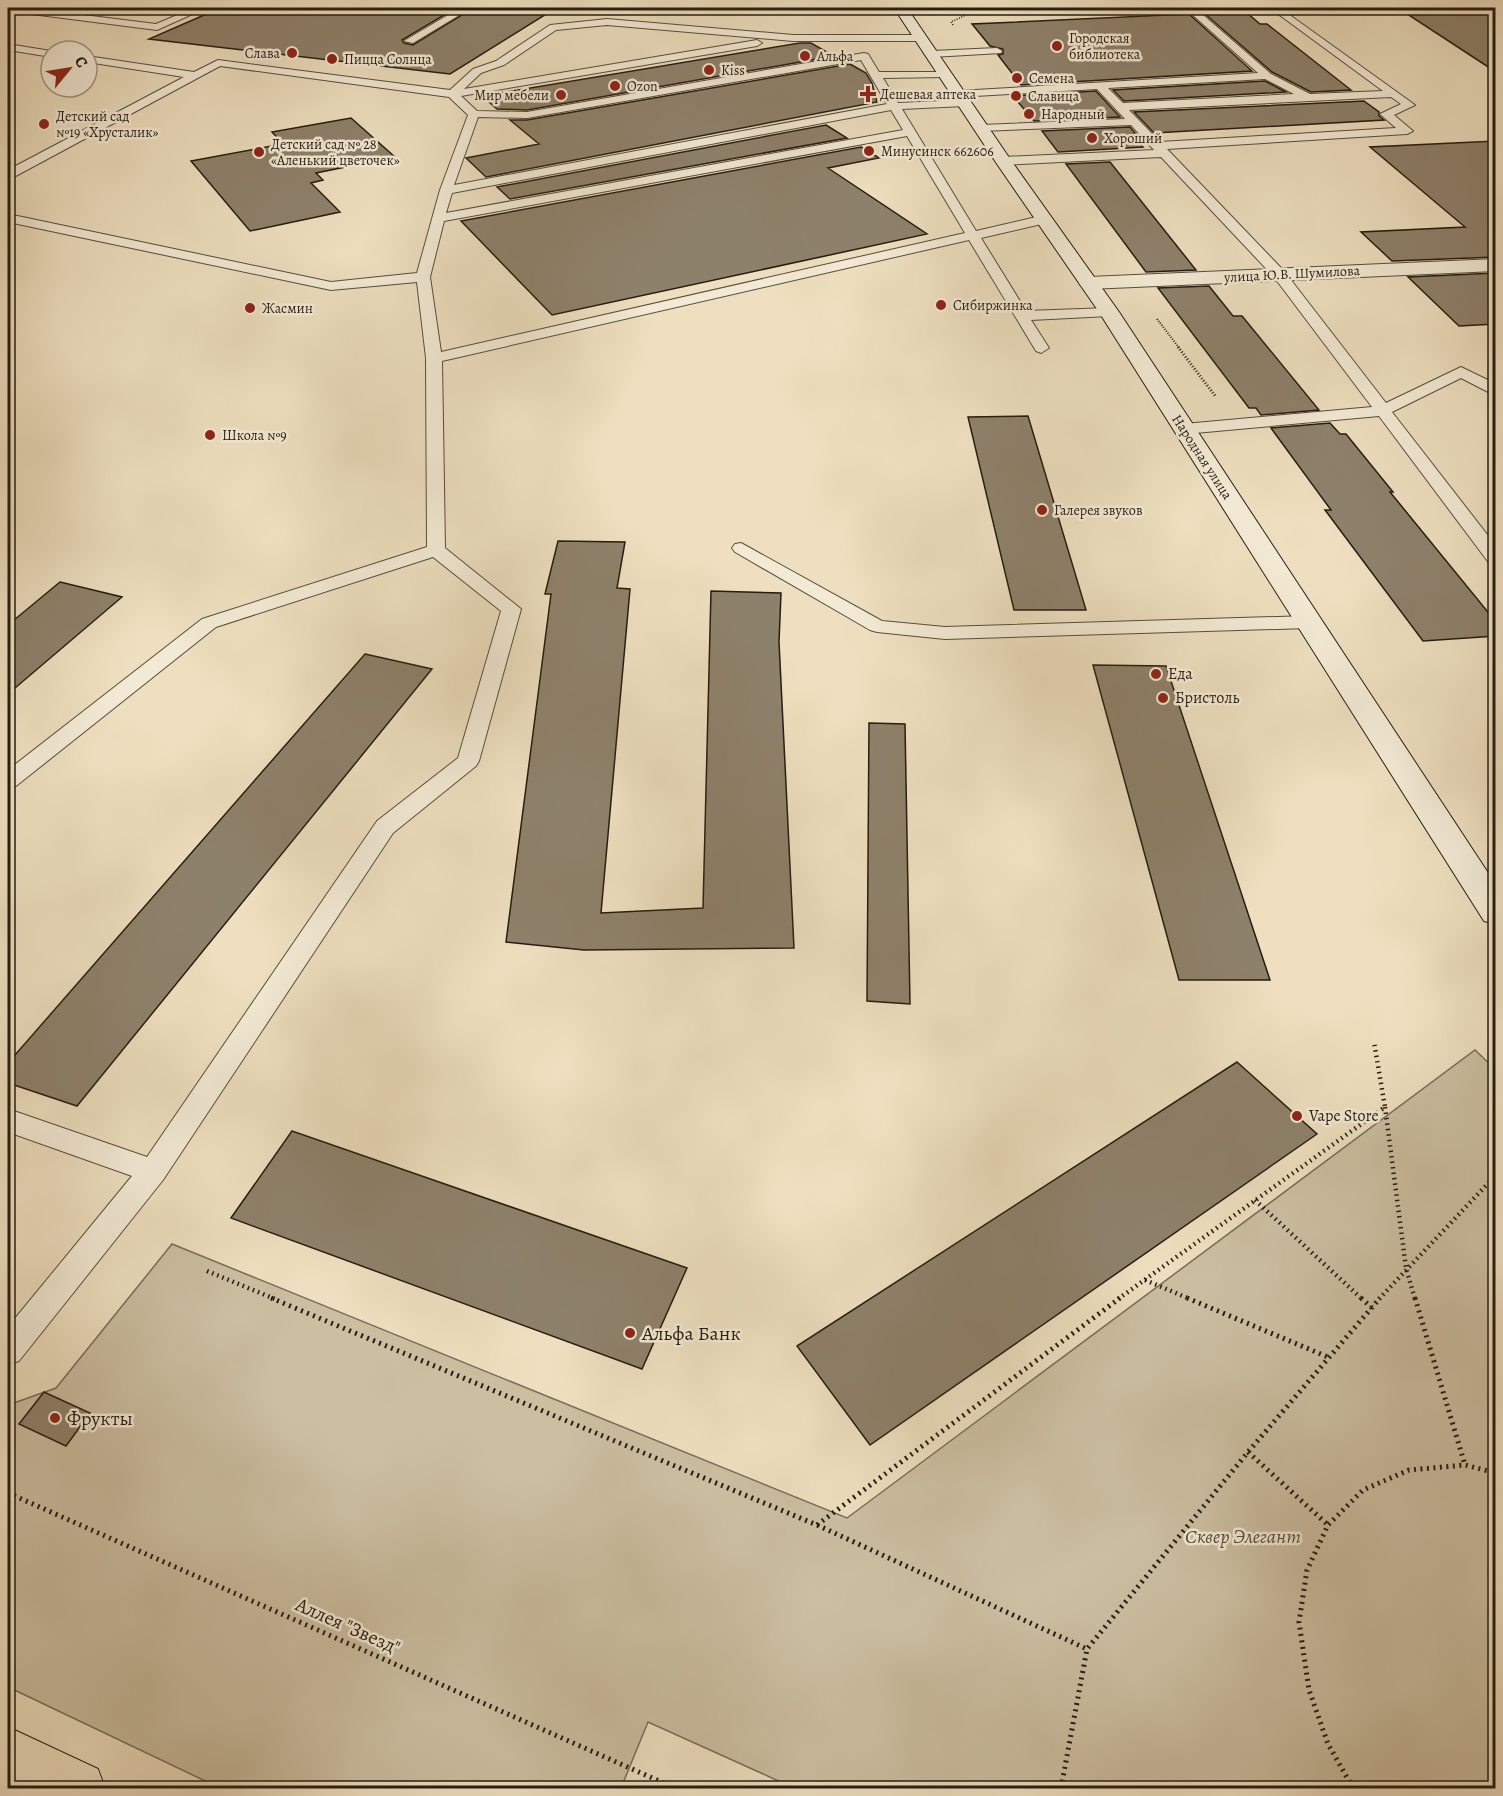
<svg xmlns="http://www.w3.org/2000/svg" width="1503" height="1796" font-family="Alegreya,serif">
  <rect width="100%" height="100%" fill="#eddfbf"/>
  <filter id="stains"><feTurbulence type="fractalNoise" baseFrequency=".00333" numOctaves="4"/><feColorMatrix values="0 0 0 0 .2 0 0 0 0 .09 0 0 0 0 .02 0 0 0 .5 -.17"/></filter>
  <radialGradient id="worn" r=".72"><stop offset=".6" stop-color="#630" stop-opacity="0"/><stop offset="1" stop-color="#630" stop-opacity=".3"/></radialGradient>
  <path fill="#cbbea1" stroke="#796d59" stroke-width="1.5" d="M 1475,1050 L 1496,1070 L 1495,1788 L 794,1788 L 648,1722 L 621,1788 L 220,1788 L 8,1687 L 8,1405 L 56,1388 L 172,1244 L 847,1518 Z"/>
  <path fill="#8e816b" stroke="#271c11" stroke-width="1.5" d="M 220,8 L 456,8 L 402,40 L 404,43 L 413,45 L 473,8 L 556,8 L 450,74 L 149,39 Z
    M 1398,8 L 1496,8 L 1496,72 Z
    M 1246,12 L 1260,24 L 1267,24 L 1351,90 L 1311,92 L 1272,72 L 1205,14 Z
    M 1189,14 L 1252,71 L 1021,85 L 998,55 L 1003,54 L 1003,49 L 990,46 L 972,24 Z
    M 800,43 L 811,43 L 834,56 L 527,110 L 497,109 L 482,96 Z
    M 850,64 L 866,73 L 872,83 L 877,102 L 486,177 L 466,158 L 539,144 L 510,120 L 527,120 Z
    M 1265,81 L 1286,92 L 1124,101 L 1113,90 Z
    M 1096,91 L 1120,117 L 1034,121 L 1013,96 Z
    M 1364,101 L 1379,112 L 1379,116 L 1384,120 L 1154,133 L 1134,112 Z
    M 351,118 L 395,157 L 316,173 L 323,180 L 311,183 L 340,212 L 250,231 L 191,161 L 283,144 L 272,132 Z
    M 826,125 L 847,138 L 510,199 L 497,187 Z
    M 1130,127 L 1136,134 L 1131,134 L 1143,147 L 1058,152 L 1042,131 Z
    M 1496,141 L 1496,257 L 1392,261 L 1361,232 L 1465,227 L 1370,147 Z
    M 861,147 L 879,158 L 828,168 L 927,234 L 552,315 L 461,221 Z
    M 1110,162 L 1196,270 L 1146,272 L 1066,164 Z
    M 1496,273 L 1496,324 L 1459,326 L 1408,277 Z
    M 1209,286 L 1233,316 L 1242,316 L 1319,410 L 1261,415 L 1256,408 L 1249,408 L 1158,288 Z
    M 1028,416 L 1086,610 L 1014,610 L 968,417 Z
    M 1330,423 L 1340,434 L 1346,434 L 1393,492 L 1390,492 L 1496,622 L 1496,636 L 1423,641 L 1325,510 L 1331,510 L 1271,428 Z
    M 558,541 L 625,542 L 617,588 L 630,589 L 601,913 L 703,908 L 711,591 L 781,593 L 779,642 L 794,948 L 584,950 L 506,942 L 551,594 L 545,594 Z
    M 60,582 L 122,597 L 8,694 L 8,625 Z
    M 365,654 L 432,669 L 77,1106 L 8,1083 L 8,1063 Z
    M 1093,665 L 1166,666 L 1270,980 L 1179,980 Z
    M 869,723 L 905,724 L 910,1004 L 867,1001 Z
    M 1237,1062 L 1317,1134 L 870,1445 L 797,1346 Z
    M 292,1131 L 687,1268 L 642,1369 L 231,1218 Z
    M 44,1392 L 90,1413 L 66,1446 L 19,1424 Z"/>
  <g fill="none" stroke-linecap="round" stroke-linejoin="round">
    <defs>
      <path id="lane" d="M 8,8 L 27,8 L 156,24 L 194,8 L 206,8 L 157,30 L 8,11 Z
        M 460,8 L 471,8 L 413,43 L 404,41 Z
        M 1185,8 L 1195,8 L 1271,74 L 1310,94 L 1383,91 L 1270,8 L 1280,8 L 1415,105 L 1394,115 L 1413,131 L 1407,134 L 1167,149 L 1284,271 L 1386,403 L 1461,367 L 1496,384 L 1496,396 L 1461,378 L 1392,412 L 1496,546 L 1496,564 L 1489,563 L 1379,416 L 1184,434 L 1178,432 L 1176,429 L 1178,426 L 1184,424 L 1372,407 L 1274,277 L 1161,157 L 1003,165 L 997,161 L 1003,157 L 1154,150 L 1131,125 L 981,131 L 975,128 L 981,125 L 1125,119 L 1097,89 L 958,97 L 953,94 L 958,91 L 1258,73 ZM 1265,79 L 1294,94 L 1123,103 L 1108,88 ZM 1391,97 L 1401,104 L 1380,114 L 1396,128 L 1160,142 L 1129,110 Z
        M 607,19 L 793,35 L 921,35 L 926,38 L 921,41 L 793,41 L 607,25 L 556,30 L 504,65 L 481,73 L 464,89 L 757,40 L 762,43 L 757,46 L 461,96 L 477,111 L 527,112 L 864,53 L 868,54 L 879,72 L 949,72 L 950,74 L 945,77 L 883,78 L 898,103 L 965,100 L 971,103 L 965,106 L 902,109 L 976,231 L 1045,215 L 1051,219 L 1050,222 L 981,238 L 1026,311 L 1109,308 L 1116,312 L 1109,316 L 1031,320 L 1049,348 L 1041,353 L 1036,351 L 969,240 L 442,361 L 445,548 L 521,609 L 479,761 L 476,766 L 393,833 L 163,1180 L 19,1361 L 8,1365 L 8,1327 L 132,1176 L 8,1132 L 8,1109 L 147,1157 L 377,821 L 458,758 L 501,611 L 433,557 L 216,627 L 16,786 L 8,788 L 8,770 L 202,619 L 427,547 L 426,358 L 417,282 L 331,290 L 8,222 L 8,214 L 331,282 L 417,273 L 440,190 L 468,115 L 449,97 L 220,66 L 12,178 L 8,179 L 8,170 L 184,77 L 87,62 L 87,56 L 194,72 L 218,60 L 450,90 L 473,69 L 496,61 L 550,25 ZM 861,60 L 887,104 L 454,185 L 478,117 L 527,118 ZM 891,110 L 903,130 L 446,213 L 452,193 ZM 907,136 L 965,233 L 441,352 L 430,277 L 444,221 Z
        M 8,44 L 51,51 L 51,57 L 8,50 Z
        M 997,48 L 1002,51 L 1001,53 L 932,57 L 927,54 L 932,51 Z
        M 741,543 L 882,621 L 945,627 L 1308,616 L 1315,618 L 1318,622 L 1315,626 L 1308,628 L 945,639 L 877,632 L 870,630 L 735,552 L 732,548 L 735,544 Z"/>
      <path id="street" d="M 1496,259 L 1496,271 L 1089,289 L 1082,287 L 1079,283 L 1082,279 L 1089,277 Z"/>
      <path id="secondary" d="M 894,8 L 907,8 L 1010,159 L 1119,312 L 1496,885 L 1496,924 L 1484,921 L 1099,312 L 995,161 Z"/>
      <path id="primary" d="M 8,1727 L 98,1769 L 105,1788 L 24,1788 L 8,1780 Z"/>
    </defs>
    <use href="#lane" stroke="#584d3c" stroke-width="2"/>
    <use href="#street" stroke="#584d3c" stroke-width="2"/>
    <use href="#secondary" stroke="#271c11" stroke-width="2"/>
    <use href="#primary" stroke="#271c11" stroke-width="2"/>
    <path stroke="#271c11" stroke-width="1.5" stroke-dasharray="1 1.5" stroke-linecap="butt" d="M 953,25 L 951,22 L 966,15"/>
    <path stroke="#271c11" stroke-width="2" stroke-dasharray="1 1.5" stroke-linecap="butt" d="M 1157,319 L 1180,349"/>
    <path stroke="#271c11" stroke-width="3" stroke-dasharray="1 2" stroke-linecap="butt" d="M 1178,347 L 1216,397"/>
    <path stroke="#271c11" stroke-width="4.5" stroke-dasharray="1.5 4" stroke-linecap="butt" d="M 1385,1107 L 1406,1268 L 1415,1299
      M 1255,1200 L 1362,1299
      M 207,1271 L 275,1299
      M 1145,1280 L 1190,1299
      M 1118,1299 L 1385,1107 L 1374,1042
      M 1379,1299 L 1496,1175"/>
    <path stroke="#271c11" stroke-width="5" stroke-dasharray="2 4.5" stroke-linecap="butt" d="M 271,1298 L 817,1525 L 1087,1649
      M 1187,1298 L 1328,1357
      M 1361,1298 L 1372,1308
      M 1415,1298 L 1465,1465
      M 1248,1452 L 1328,1525
      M 8,1493 L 675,1788
      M 817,1525 L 1120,1298
      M 1061,1788 L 1087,1649 L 1248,1452 L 1380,1298
      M 1353,1788 L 1328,1744 L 1309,1690 L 1299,1622 L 1307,1570 L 1328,1525 L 1363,1490 L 1409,1470 L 1465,1465 L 1496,1473"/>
    <use href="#lane" fill="#f3ead5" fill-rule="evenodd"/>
    <use href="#street" fill="#f3ead5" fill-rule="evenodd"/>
    <use href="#secondary" fill="#f3ead5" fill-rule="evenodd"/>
    <use href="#primary" fill="#eddfbf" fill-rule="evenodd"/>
  </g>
  <g fill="#8f2418" stroke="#f3ead5" stroke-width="2">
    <circle cx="1057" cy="46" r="6"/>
    <circle cx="292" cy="53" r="6"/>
    <circle cx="805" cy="56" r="6"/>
    <circle cx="332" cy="59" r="6"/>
    <circle cx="709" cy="70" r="6"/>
    <circle cx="1017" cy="78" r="6"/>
    <circle cx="615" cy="86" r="6"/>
    <path d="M865 85h6v6h6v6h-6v6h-6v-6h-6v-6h6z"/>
    <circle cx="561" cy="95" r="6"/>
    <circle cx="1016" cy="96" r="6"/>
    <circle cx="1029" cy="114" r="6"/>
    <circle cx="44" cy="124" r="6"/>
    <circle cx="1092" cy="138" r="6"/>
    <circle cx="869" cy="151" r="6"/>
    <circle cx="259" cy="152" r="6"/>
    <circle cx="941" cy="305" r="6"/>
    <circle cx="250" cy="308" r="6"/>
    <circle cx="210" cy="435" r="6"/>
    <circle cx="1042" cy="510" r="6"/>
    <circle cx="1156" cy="674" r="6"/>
    <circle cx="1163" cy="698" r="6"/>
    <circle cx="1297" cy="1116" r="6"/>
    <circle cx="630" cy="1333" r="6"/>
    <circle cx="55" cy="1418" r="6"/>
  </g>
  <g text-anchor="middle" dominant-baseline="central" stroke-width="5" stroke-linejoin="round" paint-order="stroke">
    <g font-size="14" fill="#271c11" stroke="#f3ead5" text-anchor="start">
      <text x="1069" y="38">Городская<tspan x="1069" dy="16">библиотека</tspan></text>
      <text x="280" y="53" text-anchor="end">Слава</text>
      <text x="817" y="56">Альфа</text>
      <text x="344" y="59">Пицца Солнца</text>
      <text x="721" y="70">Kiss</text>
      <text x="1029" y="78">Семена</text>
      <text x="627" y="86">Ozon</text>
      <text x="880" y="94">Дешевая аптека</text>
      <text x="549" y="95" text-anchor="end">Мир мебели</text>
      <text x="1028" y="96">Славица</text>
      <text x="1041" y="114">Народный</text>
      <text x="56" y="116">Детский сад<tspan x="56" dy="16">№19 «Хрусталик»</tspan></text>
      <text x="1104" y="138">Хороший</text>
      <text x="271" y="144">Детский сад № 28<tspan x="271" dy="16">«Аленький цветочек»</tspan></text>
      <text x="881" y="151">Минусинск 662606</text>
      <text x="953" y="305">Сибиржинка</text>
      <text x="262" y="308">Жасмин</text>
      <text x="222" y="435">Школа №9</text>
      <text x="1054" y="510">Галерея звуков</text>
    </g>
    <g font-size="14" fill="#271c11" stroke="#f3ead5">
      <text transform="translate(1292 274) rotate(-3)">улица Ю.В. Шумилова</text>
      <text transform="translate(1202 457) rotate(57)">Народная улица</text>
    </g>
    <g font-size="16" fill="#271c11" stroke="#f3ead5" text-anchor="start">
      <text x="1168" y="674">Еда</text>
      <text x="1175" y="698">Бристоль</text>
      <text x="1309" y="1116">Vape Store</text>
    </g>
    <g font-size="20" fill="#271c11" stroke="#f3ead5" text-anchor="start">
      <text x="642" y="1333">Альфа Банк</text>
      <text x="67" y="1418">Фрукты</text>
    </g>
    <g font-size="20" font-style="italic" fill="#584d3c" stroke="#f3ead5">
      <text x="1243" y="1536">Сквер Элегант</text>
    </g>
    <g font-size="20" fill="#271c11" stroke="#f3ead5">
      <text transform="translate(348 1626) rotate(24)">Аллея "Звезд"</text>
    </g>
  </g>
  <rect width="1503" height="1796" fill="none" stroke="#eddfbf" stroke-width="30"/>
  <rect x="9" y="9" width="1485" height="1778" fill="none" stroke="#271c11" stroke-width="3"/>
  <rect x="15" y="15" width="1473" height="1766" fill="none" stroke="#271c11" stroke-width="1.5"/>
  <g transform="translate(69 69) rotate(60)"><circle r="28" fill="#f3ead5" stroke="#a19887" stroke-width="1.5"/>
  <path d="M0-4.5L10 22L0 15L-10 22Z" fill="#8f2418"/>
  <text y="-9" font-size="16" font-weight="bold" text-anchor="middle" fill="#271c11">С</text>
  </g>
  <rect width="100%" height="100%" filter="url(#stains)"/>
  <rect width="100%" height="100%" fill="url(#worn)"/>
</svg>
